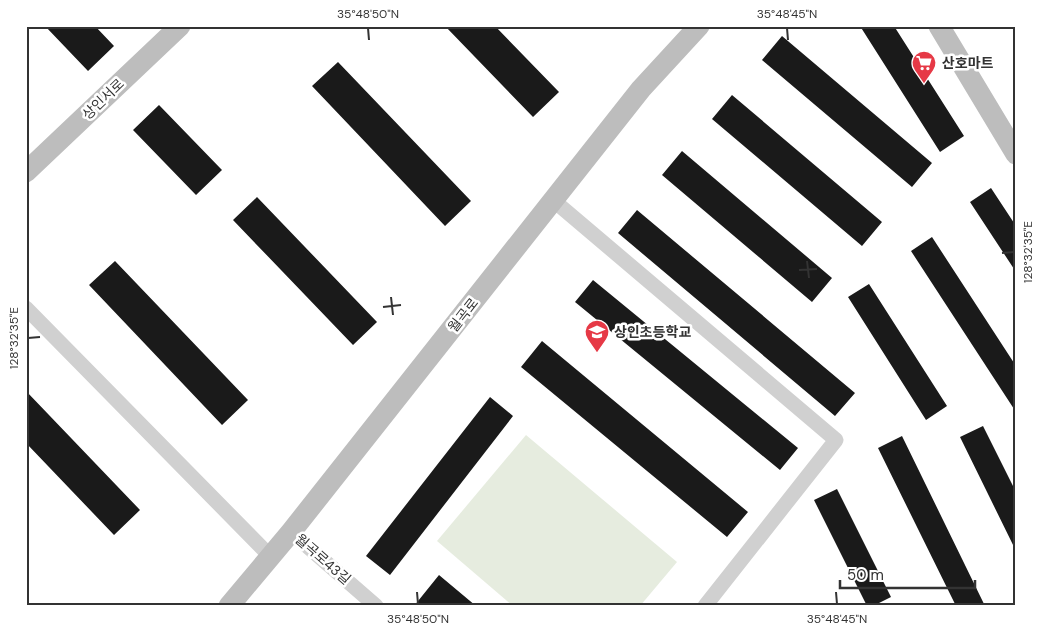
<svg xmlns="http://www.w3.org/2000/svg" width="1042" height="632" font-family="'DM Sans','Noto Sans KR',sans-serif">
  <rect width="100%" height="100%" fill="#fff"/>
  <path fill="#e6ecdf" d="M 526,435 L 677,562 L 640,606 L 513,606 L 437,541 Z"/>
  <path fill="#1a1a1a" d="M 45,26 L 95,26 L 114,46 L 88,71 Z
    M 445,26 L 495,26 L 559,92 L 533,117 Z
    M 860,26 L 894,26 L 964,136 L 940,152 Z
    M 782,36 L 932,163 L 912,187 L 762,60 Z
    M 338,62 L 471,201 L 445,226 L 312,86 Z
    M 732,95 L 882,222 L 862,246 L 712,119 Z
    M 159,105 L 222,170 L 196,195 L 133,130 Z
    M 682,151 L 832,278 L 812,302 L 662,175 Z
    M 991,188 L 1016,226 L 1016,272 L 970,202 Z
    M 257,197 L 377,322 L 353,345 L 233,220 Z
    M 637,210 L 855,393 L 835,416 L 618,233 Z
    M 932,237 L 1016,366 L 1014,409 L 911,251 Z
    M 115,261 L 248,400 L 222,425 L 89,285 Z
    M 593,280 L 798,448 L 780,470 L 575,302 Z
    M 869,284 L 947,406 L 926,420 L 848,297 Z
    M 542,341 L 748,512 L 727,537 L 521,367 Z
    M 26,391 L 140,510 L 114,535 L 26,443 Z
    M 490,397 L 513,416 L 390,575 L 366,556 Z
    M 983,426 L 1016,492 L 1016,551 L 960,437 Z
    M 902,436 L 985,606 L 956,606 L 878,448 Z
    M 837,489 L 891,597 L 873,606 L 867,606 L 814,500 Z
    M 439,575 L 476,606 L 414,606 Z"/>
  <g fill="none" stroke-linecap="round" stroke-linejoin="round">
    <path stroke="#d0d0d0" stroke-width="15" d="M 553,200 L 836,440 L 705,606
      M 26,308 L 271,557
      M 291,532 L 376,606"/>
    <path stroke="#bdbdbd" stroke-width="21" d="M 939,26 L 1016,154
      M 26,172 L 180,26
      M 229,606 L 291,532 L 641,89 L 699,26"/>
  </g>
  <path fill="none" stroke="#333" stroke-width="2" d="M 368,28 L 369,40M 787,28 L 788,40M 1002,253 L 1014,252M 807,261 L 809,278M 799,270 L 817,269M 391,297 L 393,315M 383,307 L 401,305M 28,338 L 40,337M 417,592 L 418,604M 836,592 L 837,604"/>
  <defs>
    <symbol id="supermarket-pin" viewBox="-11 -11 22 30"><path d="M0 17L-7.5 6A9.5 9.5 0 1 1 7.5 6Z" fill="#e63946" stroke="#fff"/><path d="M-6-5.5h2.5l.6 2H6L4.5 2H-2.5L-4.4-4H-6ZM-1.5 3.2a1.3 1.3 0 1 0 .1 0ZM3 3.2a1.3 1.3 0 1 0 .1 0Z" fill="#fff"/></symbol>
    <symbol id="school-pin" viewBox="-11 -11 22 30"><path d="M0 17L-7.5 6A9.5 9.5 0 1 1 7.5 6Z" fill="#e63946" stroke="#fff"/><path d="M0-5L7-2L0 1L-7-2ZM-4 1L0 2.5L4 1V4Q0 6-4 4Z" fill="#fff"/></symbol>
  </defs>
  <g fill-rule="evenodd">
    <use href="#supermarket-pin" x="910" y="49" width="28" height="38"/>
    <use href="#school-pin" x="583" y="318" width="28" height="38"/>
  </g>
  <g text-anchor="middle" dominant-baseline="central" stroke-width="5" stroke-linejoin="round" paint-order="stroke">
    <g font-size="14" font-weight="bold" fill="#333" stroke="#fff" text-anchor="start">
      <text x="942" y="63">산호마트</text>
      <text x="614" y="332">상인초등학교</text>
    </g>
    <g font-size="14" fill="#333" stroke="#fff">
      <text transform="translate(103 99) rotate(-44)">상인서로</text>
      <text transform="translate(463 315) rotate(-52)">월곡로</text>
      <text transform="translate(323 559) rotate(41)">월곡로43길</text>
    </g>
  </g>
  <rect width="1042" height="632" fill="none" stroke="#ffffff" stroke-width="55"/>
  <path d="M840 580v8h135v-8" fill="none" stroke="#333333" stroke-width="2.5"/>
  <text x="847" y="580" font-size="15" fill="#333333" stroke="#ffffff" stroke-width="4" paint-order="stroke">50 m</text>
  <rect x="28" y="28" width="986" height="576" fill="none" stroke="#333" stroke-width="2"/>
  <g font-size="12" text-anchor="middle" fill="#333">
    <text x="368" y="18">35°48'50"N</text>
    <text x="787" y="18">35°48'45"N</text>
    <text transform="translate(1028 252) rotate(-90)" y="4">128°32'35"E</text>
    <text transform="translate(14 338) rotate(-90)" y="4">128°32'35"E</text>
    <text x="418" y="623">35°48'50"N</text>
    <text x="837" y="623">35°48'45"N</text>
  </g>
</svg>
